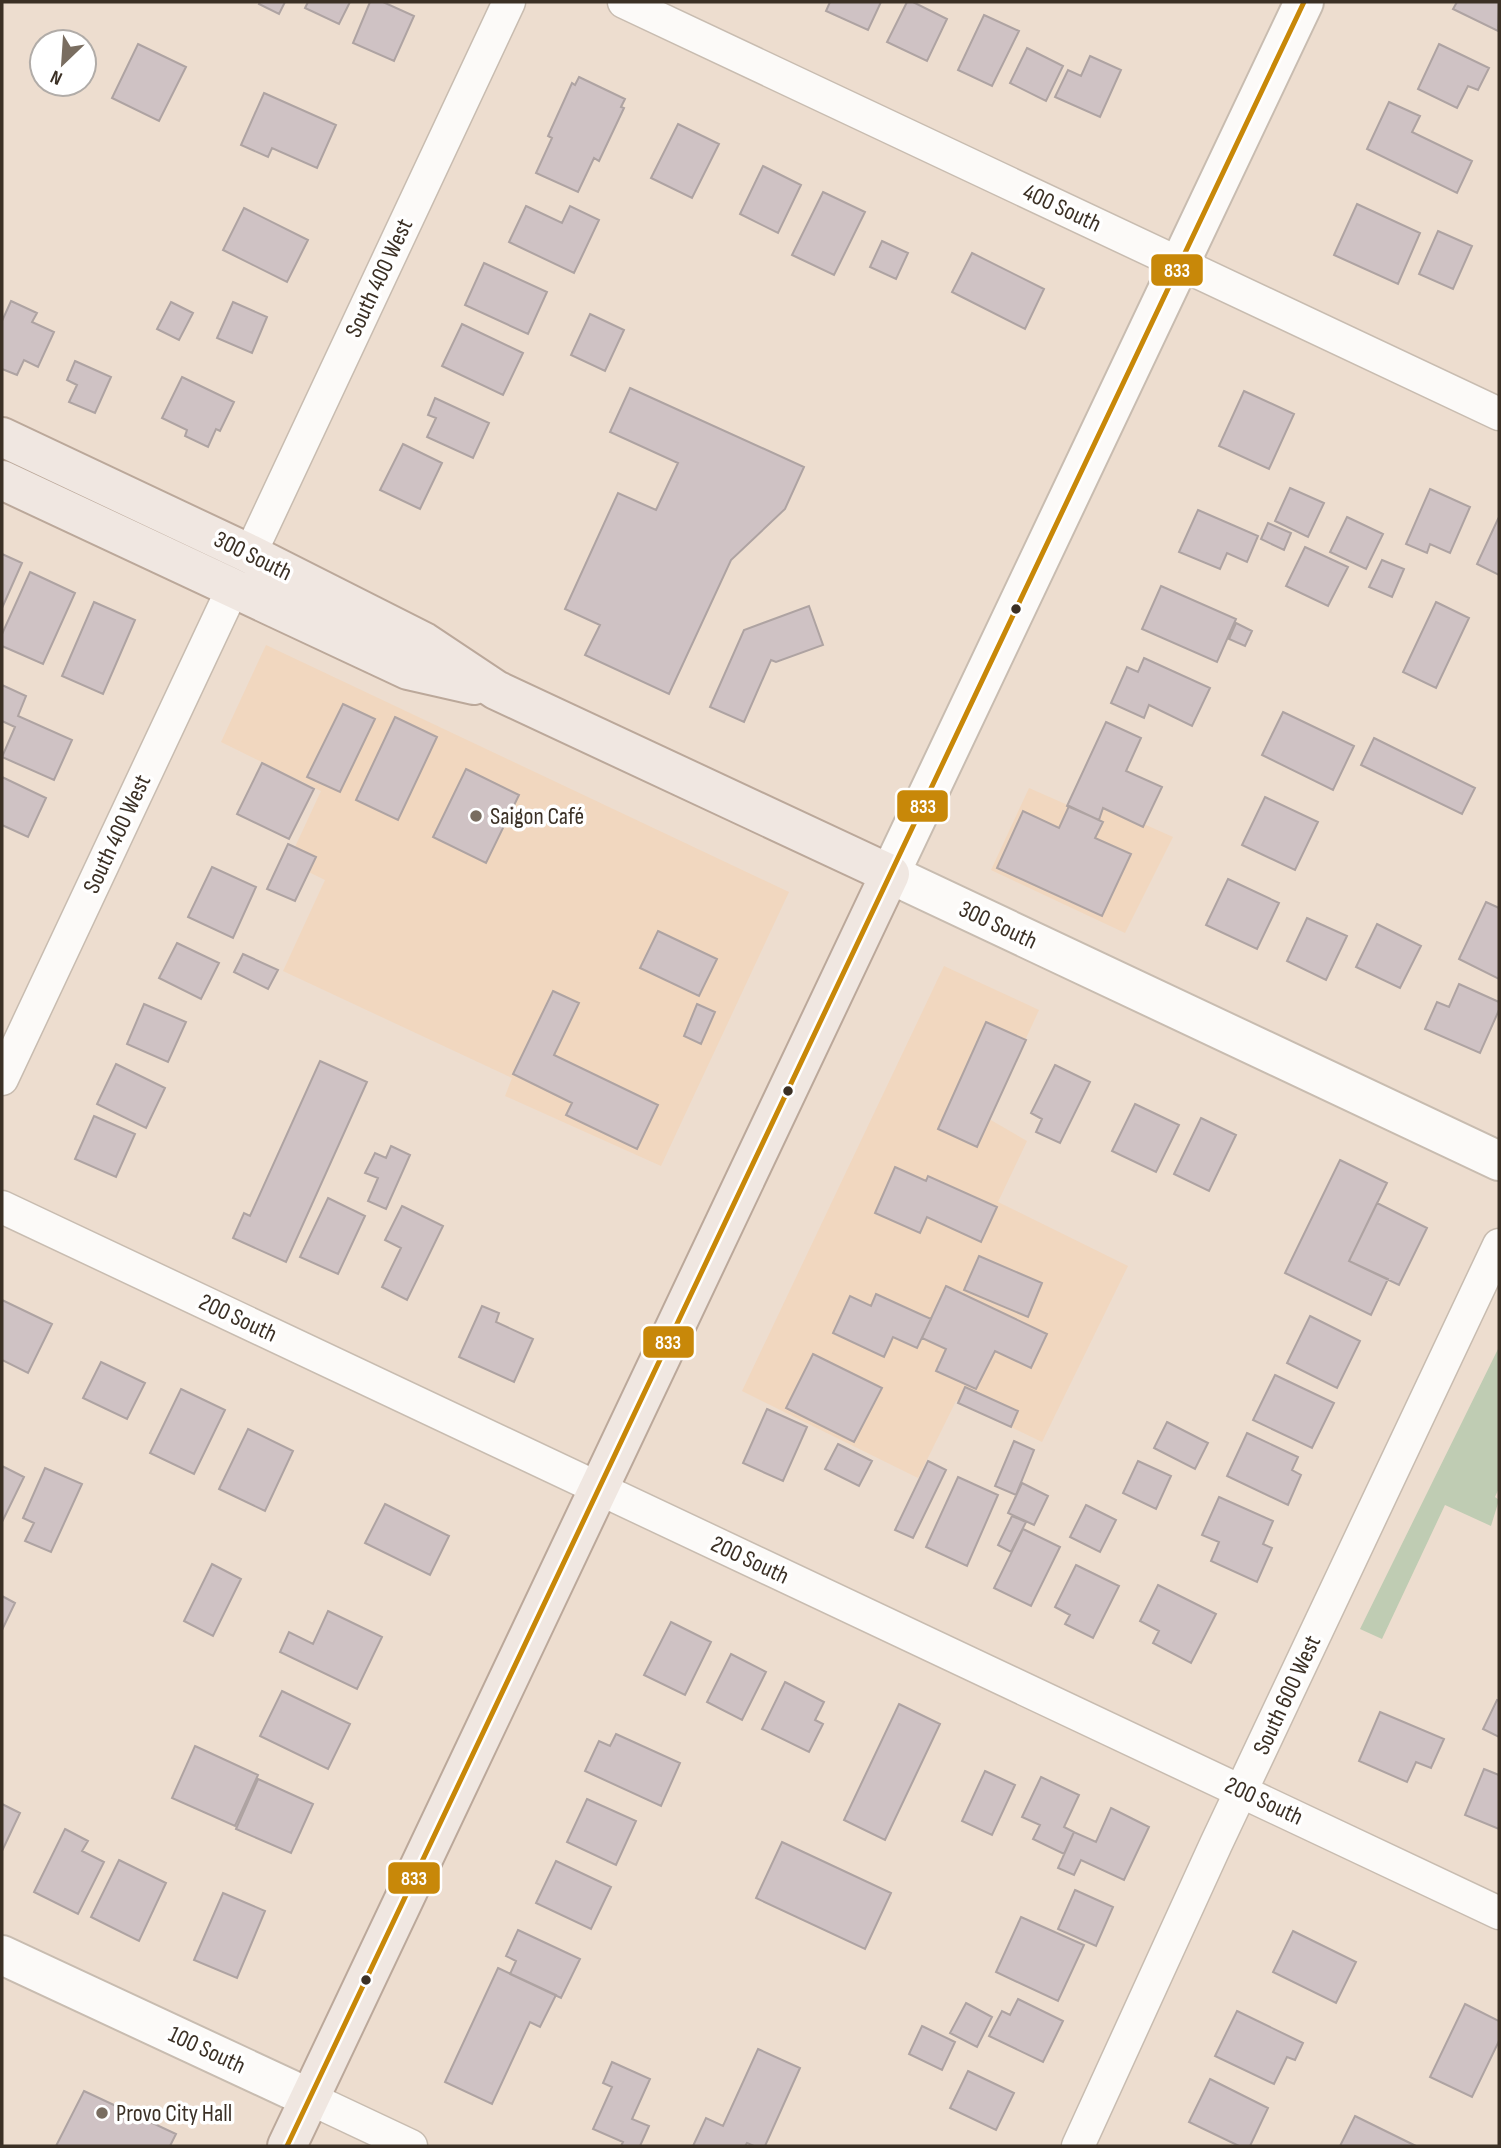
<svg xmlns="http://www.w3.org/2000/svg" width="1501" height="2148" font-family="'Sofia Sans Condensed',sans-serif">
  <rect width="100%" height="100%" fill="#edddcf"/>
  <path fill="#f1d7bf" d="M 266,645 L 789,892 L 661,1166 L 505,1096 L 512,1078 L 283,971 L 325,880 L 288,862 L 321,791 L 221,742 Z
    M 1029,788 L 1095,817 L 1101,805 L 1173,837 L 1125,933 L 991,870 Z
    M 944,966 L 1039,1010 L 989,1119 L 1027,1141 L 998,1202 L 1128,1266 L 1042,1442 L 956,1401 L 918,1478 L 742,1391 Z"/>
  <path fill="#bfccb3" d="M 1499,1347 L 1499,1488 L 1495,1497 L 1499,1500 L 1491,1526 L 1445,1505 L 1382,1639 L 1360,1629 Z"/>
  <path fill="#cfc2c4" stroke="#aea3a2" stroke-width="2" d="M 260,2 L 285,2 L 279,14 L 259,4 Z
    M 308,2 L 350,2 L 339,24 L 305,8 Z
    M 370,2 L 383,2 L 414,16 L 394,61 L 353,43 Z
    M 830,2 L 881,2 L 868,30 L 826,11 Z
    M 907,2 L 913,2 L 947,19 L 927,61 L 887,42 Z
    M 1457,2 L 1499,2 L 1498,31 L 1453,9 Z
    M 984,15 L 1019,31 L 992,86 L 958,70 Z
    M 138,44 L 186,67 L 159,121 L 112,98 Z
    M 1439,44 L 1489,68 L 1478,90 L 1468,86 L 1457,108 L 1418,89 Z
    M 1027,48 L 1063,66 L 1046,101 L 1010,83 Z
    M 1090,56 L 1121,70 L 1100,117 L 1055,97 L 1068,70 L 1081,76 Z
    M 579,77 L 625,99 L 621,107 L 624,108 L 599,161 L 594,158 L 578,192 L 536,173 L 552,138 L 548,136 L 572,83 L 575,85 Z
    M 264,93 L 336,125 L 317,168 L 272,148 L 268,157 L 241,145 Z
    M 1389,102 L 1420,116 L 1412,132 L 1472,161 L 1457,193 L 1367,149 Z
    M 678,124 L 719,144 L 692,198 L 651,178 Z
    M 763,166 L 801,185 L 778,233 L 740,214 Z
    M 823,192 L 865,212 L 834,275 L 792,255 Z
    M 1357,204 L 1420,233 L 1398,284 L 1334,255 Z
    M 526,206 L 562,223 L 570,206 L 599,220 L 574,273 L 509,242 Z
    M 244,208 L 308,240 L 287,282 L 223,250 Z
    M 1438,231 L 1472,246 L 1453,289 L 1419,274 Z
    M 882,241 L 908,253 L 896,279 L 870,267 Z
    M 972,253 L 1044,289 L 1025,329 L 952,292 Z
    M 484,263 L 547,292 L 528,334 L 465,305 Z
    M 11,301 L 37,313 L 32,322 L 54,332 L 38,367 L 24,360 L 17,375 L 2,369 L 2,321 Z
    M 171,302 L 193,313 L 179,340 L 157,329 Z
    M 233,302 L 267,317 L 252,353 L 217,338 Z
    M 590,314 L 624,330 L 605,371 L 571,355 Z
    M 462,324 L 523,353 L 503,395 L 442,366 Z
    M 75,361 L 111,377 L 95,413 L 69,402 L 77,385 L 67,380 Z
    M 182,377 L 234,402 L 220,431 L 216,429 L 208,447 L 185,436 L 187,430 L 162,418 Z
    M 630,388 L 804,467 L 785,509 L 731,560 L 669,694 L 585,655 L 600,625 L 565,609 L 618,493 L 656,510 L 678,463 L 610,432 Z
    M 1244,391 L 1294,414 L 1269,469 L 1219,446 Z
    M 435,398 L 489,423 L 473,458 L 427,437 L 436,418 L 428,415 Z
    M 403,444 L 442,463 L 420,509 L 380,490 Z
    M 1290,488 L 1324,503 L 1308,537 L 1275,521 Z
    M 1430,489 L 1470,507 L 1450,553 L 1430,544 L 1427,553 L 1406,544 Z
    M 1198,510 L 1258,536 L 1247,562 L 1227,553 L 1220,569 L 1179,552 Z
    M 1347,517 L 1383,534 L 1366,569 L 1330,552 Z
    M 1498,519 L 1499,520 L 1499,575 L 1477,564 Z
    M 1268,523 L 1291,533 L 1284,550 L 1261,539 Z
    M 1305,547 L 1348,567 L 1328,606 L 1286,586 Z
    M 2,554 L 22,563 L 2,608 Z
    M 1382,560 L 1404,569 L 1392,597 L 1369,587 Z
    M 30,572 L 75,593 L 43,664 L 2,646 L 2,634 Z
    M 1161,586 L 1236,619 L 1217,662 L 1142,629 Z
    M 94,602 L 135,620 L 103,694 L 62,676 Z
    M 1436,602 L 1469,618 L 1436,688 L 1403,672 Z
    M 809,606 L 823,645 L 776,662 L 771,660 L 744,722 L 710,707 L 744,630 Z
    M 1236,623 L 1252,631 L 1245,646 L 1229,639 Z
    M 1144,658 L 1210,688 L 1192,726 L 1149,705 L 1144,718 L 1111,703 L 1127,667 L 1138,672 Z
    M 2,685 L 26,696 L 18,716 L 72,740 L 54,780 L 2,757 L 15,727 L 2,721 Z
    M 343,704 L 375,719 L 340,792 L 307,777 Z
    M 1283,712 L 1354,746 L 1333,790 L 1262,755 Z
    M 395,717 L 437,737 L 398,820 L 356,800 Z
    M 1106,722 L 1141,738 L 1126,771 L 1162,787 L 1143,827 L 1103,808 L 1099,820 L 1067,806 Z
    M 1374,738 L 1475,788 L 1462,814 L 1361,765 Z
    M 262,763 L 314,789 L 289,839 L 237,814 Z
    M 466,769 L 519,795 L 486,863 L 433,837 Z
    M 2,777 L 46,798 L 28,837 L 2,825 Z
    M 1265,797 L 1318,822 L 1295,870 L 1242,845 Z
    M 1069,806 L 1103,822 L 1095,838 L 1131,854 L 1102,916 L 997,868 L 1023,811 L 1059,828 Z
    M 288,844 L 316,857 L 295,901 L 267,889 Z
    M 212,867 L 256,887 L 233,938 L 188,917 Z
    M 1228,879 L 1279,903 L 1257,949 L 1206,925 Z
    M 1486,902 L 1499,908 L 1499,979 L 1459,959 Z
    M 1307,918 L 1347,936 L 1326,980 L 1287,961 Z
    M 1377,924 L 1421,946 L 1400,988 L 1356,967 Z
    M 658,931 L 717,959 L 699,996 L 640,968 Z
    M 177,943 L 219,963 L 201,999 L 159,978 Z
    M 243,954 L 278,970 L 268,989 L 234,972 Z
    M 1459,984 L 1499,1002 L 1499,1010 L 1480,1053 L 1425,1029 L 1437,1002 L 1449,1007 Z
    M 553,991 L 579,1003 L 554,1055 L 658,1105 L 637,1149 L 566,1115 L 572,1103 L 513,1074 Z
    M 144,1004 L 186,1022 L 168,1062 L 127,1044 Z
    M 697,1004 L 715,1012 L 701,1044 L 684,1036 Z
    M 986,1022 L 1026,1040 L 977,1147 L 938,1129 Z
    M 320,1061 L 367,1082 L 286,1262 L 233,1238 L 244,1213 L 250,1216 Z
    M 116,1064 L 165,1088 L 146,1128 L 97,1104 Z
    M 1055,1065 L 1090,1082 L 1060,1143 L 1036,1132 L 1042,1119 L 1031,1113 Z
    M 1135,1104 L 1179,1125 L 1156,1172 L 1112,1151 Z
    M 94,1116 L 135,1134 L 116,1177 L 75,1159 Z
    M 1201,1118 L 1236,1135 L 1209,1191 L 1174,1174 Z
    M 391,1146 L 410,1155 L 386,1209 L 368,1201 L 378,1178 L 365,1173 L 375,1153 L 386,1158 Z
    M 1340,1160 L 1387,1183 L 1349,1261 L 1388,1279 L 1371,1315 L 1285,1273 Z
    M 895,1167 L 926,1181 L 928,1176 L 997,1207 L 981,1242 L 927,1217 L 920,1233 L 875,1213 Z
    M 328,1198 L 365,1216 L 338,1274 L 300,1257 Z
    M 1377,1203 L 1427,1228 L 1399,1285 L 1349,1261 Z
    M 402,1206 L 443,1226 L 407,1300 L 382,1287 L 401,1248 L 385,1240 Z
    M 979,1256 L 1042,1283 L 1028,1317 L 964,1290 Z
    M 946,1286 L 1047,1334 L 1031,1368 L 995,1351 L 976,1389 L 936,1371 L 946,1349 L 922,1338 Z
    M 876,1294 L 931,1319 L 917,1348 L 893,1337 L 884,1357 L 833,1333 L 850,1296 L 871,1306 Z
    M 2,1300 L 52,1324 L 28,1373 L 2,1360 Z
    M 482,1306 L 499,1313 L 496,1322 L 533,1339 L 514,1382 L 459,1357 Z
    M 1310,1316 L 1360,1341 L 1337,1388 L 1287,1363 Z
    M 813,1354 L 882,1388 L 854,1442 L 786,1408 Z
    M 101,1362 L 145,1383 L 127,1419 L 83,1398 Z
    M 1275,1375 L 1334,1403 L 1312,1448 L 1253,1420 Z
    M 965,1387 L 1018,1411 L 1011,1427 L 958,1403 Z
    M 181,1389 L 225,1410 L 194,1474 L 150,1453 Z
    M 767,1409 L 807,1427 L 783,1481 L 743,1463 Z
    M 1167,1422 L 1208,1443 L 1195,1469 L 1154,1448 Z
    M 248,1429 L 293,1451 L 265,1511 L 219,1489 Z
    M 1247,1433 L 1298,1457 L 1292,1470 L 1301,1475 L 1288,1505 L 1227,1476 Z
    M 1014,1441 L 1034,1450 L 1016,1495 L 995,1486 Z
    M 838,1444 L 872,1461 L 859,1486 L 825,1469 Z
    M 928,1461 L 946,1470 L 913,1538 L 895,1530 Z
    M 1138,1461 L 1171,1476 L 1156,1509 L 1123,1493 Z
    M 2,1466 L 24,1477 L 2,1522 Z
    M 45,1468 L 82,1484 L 51,1552 L 25,1541 L 34,1523 L 23,1518 Z
    M 958,1477 L 998,1495 L 967,1566 L 926,1547 Z
    M 1022,1483 L 1048,1496 L 1034,1525 L 1008,1513 Z
    M 1219,1497 L 1273,1521 L 1263,1544 L 1272,1548 L 1257,1582 L 1211,1561 L 1219,1542 L 1202,1535 Z
    M 385,1504 L 449,1536 L 430,1575 L 365,1543 Z
    M 1086,1505 L 1116,1520 L 1100,1552 L 1070,1537 Z
    M 1012,1516 L 1026,1522 L 1011,1552 L 998,1545 Z
    M 1023,1529 L 1060,1547 L 1031,1606 L 994,1588 Z
    M 212,1564 L 241,1579 L 213,1636 L 184,1621 Z
    M 1076,1565 L 1119,1586 L 1093,1638 L 1065,1624 L 1070,1615 L 1055,1607 Z
    M 1158,1585 L 1216,1614 L 1191,1663 L 1153,1643 L 1159,1631 L 1140,1621 Z
    M 2,1596 L 15,1603 L 2,1630 Z
    M 328,1611 L 382,1637 L 357,1689 L 280,1652 L 289,1632 L 313,1644 Z
    M 671,1622 L 711,1642 L 685,1695 L 644,1675 Z
    M 731,1654 L 766,1672 L 742,1720 L 707,1702 Z
    M 785,1682 L 824,1702 L 815,1720 L 823,1724 L 809,1752 L 762,1729 Z
    M 282,1691 L 350,1724 L 328,1769 L 260,1736 Z
    M 1497,1700 L 1499,1701 L 1499,1737 L 1483,1729 Z
    M 899,1704 L 940,1724 L 885,1840 L 844,1820 Z
    M 1380,1712 L 1444,1739 L 1431,1768 L 1416,1762 L 1407,1782 L 1359,1761 Z
    M 616,1734 L 680,1763 L 661,1806 L 585,1771 L 599,1741 L 610,1746 Z
    M 195,1746 L 258,1775 L 235,1826 L 172,1798 Z
    M 1484,1769 L 1499,1775 L 1499,1829 L 1465,1815 Z
    M 985,1771 L 1015,1785 L 992,1835 L 962,1821 Z
    M 1041,1777 L 1079,1795 L 1064,1827 L 1074,1832 L 1064,1854 L 1033,1839 L 1040,1825 L 1022,1817 Z
    M 258,1779 L 313,1804 L 291,1853 L 236,1829 Z
    M 587,1799 L 636,1821 L 616,1865 L 567,1842 Z
    M 2,1804 L 20,1813 L 2,1851 Z
    M 1111,1808 L 1149,1827 L 1124,1880 L 1081,1860 L 1074,1875 L 1058,1868 L 1074,1832 L 1096,1842 Z
    M 65,1829 L 88,1841 L 82,1851 L 104,1862 L 78,1914 L 34,1892 Z
    M 782,1842 L 891,1893 L 865,1949 L 756,1898 Z
    M 119,1860 L 166,1883 L 139,1941 L 91,1917 Z
    M 556,1861 L 611,1887 L 591,1929 L 536,1903 Z
    M 1075,1890 L 1113,1907 L 1096,1946 L 1058,1929 Z
    M 223,1893 L 265,1911 L 237,1978 L 194,1960 Z
    M 1021,1917 L 1084,1945 L 1058,2001 L 996,1972 Z
    M 518,1930 L 580,1959 L 561,1998 L 510,1974 L 516,1961 L 506,1956 Z
    M 1293,1931 L 1356,1962 L 1336,2003 L 1273,1972 Z
    M 498,1968 L 556,1995 L 540,2027 L 530,2022 L 492,2104 L 445,2082 Z
    M 1018,1999 L 1063,2021 L 1043,2062 L 989,2036 L 1002,2011 L 1010,2015 Z
    M 966,2003 L 992,2017 L 977,2047 L 950,2033 Z
    M 1465,2004 L 1499,2021 L 1499,2041 L 1472,2097 L 1430,2077 Z
    M 1237,2011 L 1303,2043 L 1295,2060 L 1287,2057 L 1274,2084 L 1215,2056 Z
    M 922,2026 L 955,2042 L 942,2070 L 909,2054 Z
    M 758,2049 L 800,2068 L 765,2146 L 754,2146 L 747,2143 L 745,2146 L 693,2146 L 706,2118 L 723,2126 Z
    M 612,2062 L 650,2079 L 632,2119 L 649,2126 L 640,2146 L 621,2146 L 623,2142 L 593,2129 L 612,2087 L 603,2083 Z
    M 968,2071 L 1014,2093 L 996,2130 L 950,2108 Z
    M 1210,2079 L 1268,2108 L 1250,2146 L 1239,2146 L 1189,2122 Z
    M 84,2091 L 176,2134 L 170,2146 L 56,2146 Z
    M 1355,2116 L 1416,2146 L 1340,2146 Z"/>
  <g fill="none" stroke-linecap="round" stroke-linejoin="round">
    <defs>
      <path id="minor" d="M 624,2 L 1499,414
        M 250,554 L 509,2
        M 2,1079 L 232,590
        M 2,1207 L 1499,1913
        M 309,2098 L 411,2146
        M 1078,2146 L 1216,1844 L 1499,1245"/>
      <path id="tertiary" d="M 890,874 L 1499,1161
        M 2,1955 L 309,2098"/>
      <path id="secondary" d="M 890,874 L 1304,2"/>
      <path id="primary" d="M 2,437 L 250,554 L 424,642 L 496,690 L 890,874 L 287,2146
        M 2,480 L 408,670 L 474,685"/>
    </defs>
    <use href="#minor" stroke="#c8bcb0" stroke-width="35"/>
    <use href="#tertiary" stroke="#c8bcb0" stroke-width="42"/>
    <use href="#secondary" stroke="#c8bcb0" stroke-width="42"/>
    <use href="#primary" stroke="#bba89a" stroke-width="42"/>
    <use href="#minor" stroke="#fcfaf8" stroke-width="32"/>
    <use href="#tertiary" stroke="#fcfaf8" stroke-width="38"/>
    <use href="#secondary" stroke="#fcfaf8" stroke-width="38"/>
    <use href="#primary" stroke="#f0e7e1" stroke-width="38"/>
    <defs>
      <path id="bus-1" d="M 287,2146 L 1304,2"/>
    </defs>
    <use href="#bus-1" stroke="#fff" stroke-width="10"/>
    <use href="#bus-1" stroke="#c88809" stroke-width="5"/>
  </g>
  <g fill="#3b3025" stroke="#fff" stroke-width="2.5">
    <circle cx="1016" cy="609" r="6"/>
    <circle cx="788" cy="1091" r="6"/>
    <circle cx="366" cy="1980" r="6"/>
  </g>
  <g fill="#796d60" stroke="#fff" stroke-width="2.5">
    <circle cx="476" cy="816" r="7"/>
    <circle cx="102" cy="2113" r="7"/>
  </g>
  <g text-anchor="middle" dominant-baseline="central" stroke-width="7" stroke-linejoin="round" paint-order="stroke">
    <g font-size="24" fill="#3b3025" stroke="#fff">
      <text transform="translate(1062 208) rotate(25)">400 South</text>
      <text transform="translate(379 278) rotate(-65)">South 400 West</text>
      <text transform="translate(253 556) rotate(26)">300 South</text>
      <text transform="translate(117 834) rotate(-65)">South 400 West</text>
      <text transform="translate(998 925) rotate(25)">300 South</text>
      <text transform="translate(238 1318) rotate(25)">200 South</text>
      <text transform="translate(750 1560) rotate(25)">200 South</text>
      <text transform="translate(1287 1695) rotate(-65)">South 600 West</text>
      <text transform="translate(1264 1801) rotate(25)">200 South</text>
      <text transform="translate(207 2050) rotate(25)">100 South</text>
    </g>
    <g font-size="24" fill="#3b3025" stroke="#fff" text-anchor="start">
      <text x="490" y="816">Saigon Café</text>
      <text x="116" y="2113">Provo City Hall</text>
    </g>
  </g>
  <g stroke="#fff" stroke-width="2.5">
    <rect x="1150" y="253" width="54" height="34" rx="7" fill="#c88809"/>
    <rect x="896" y="789" width="53" height="34" rx="7" fill="#c88809"/>
    <rect x="642" y="1325" width="53" height="34" rx="7" fill="#c88809"/>
    <rect x="387" y="1861" width="54" height="34" rx="7" fill="#c88809"/>
  </g>
  <g font-size="19" text-anchor="middle" font-weight="bold" fill="#fff">
    <text x="1177" y="277">833</text>
    <text x="923" y="813">833</text>
    <text x="668" y="1349">833</text>
    <text x="414" y="1885">833</text>
  </g>
  <rect width="1501" height="2148" fill="none" stroke="#3b3025" stroke-width="7"/>
  <g transform="translate(63 63) rotate(205)"><circle r="33" fill="#ffffff" stroke="#b1aca8" stroke-width="2"/>
  <path d="M0-5L12 26L0 18L-12 26Z" fill="#796d60"/>
  <text y="-10" font-size="19" font-weight="bold" text-anchor="middle" fill="#3b3025">N</text>
  </g>
</svg>
